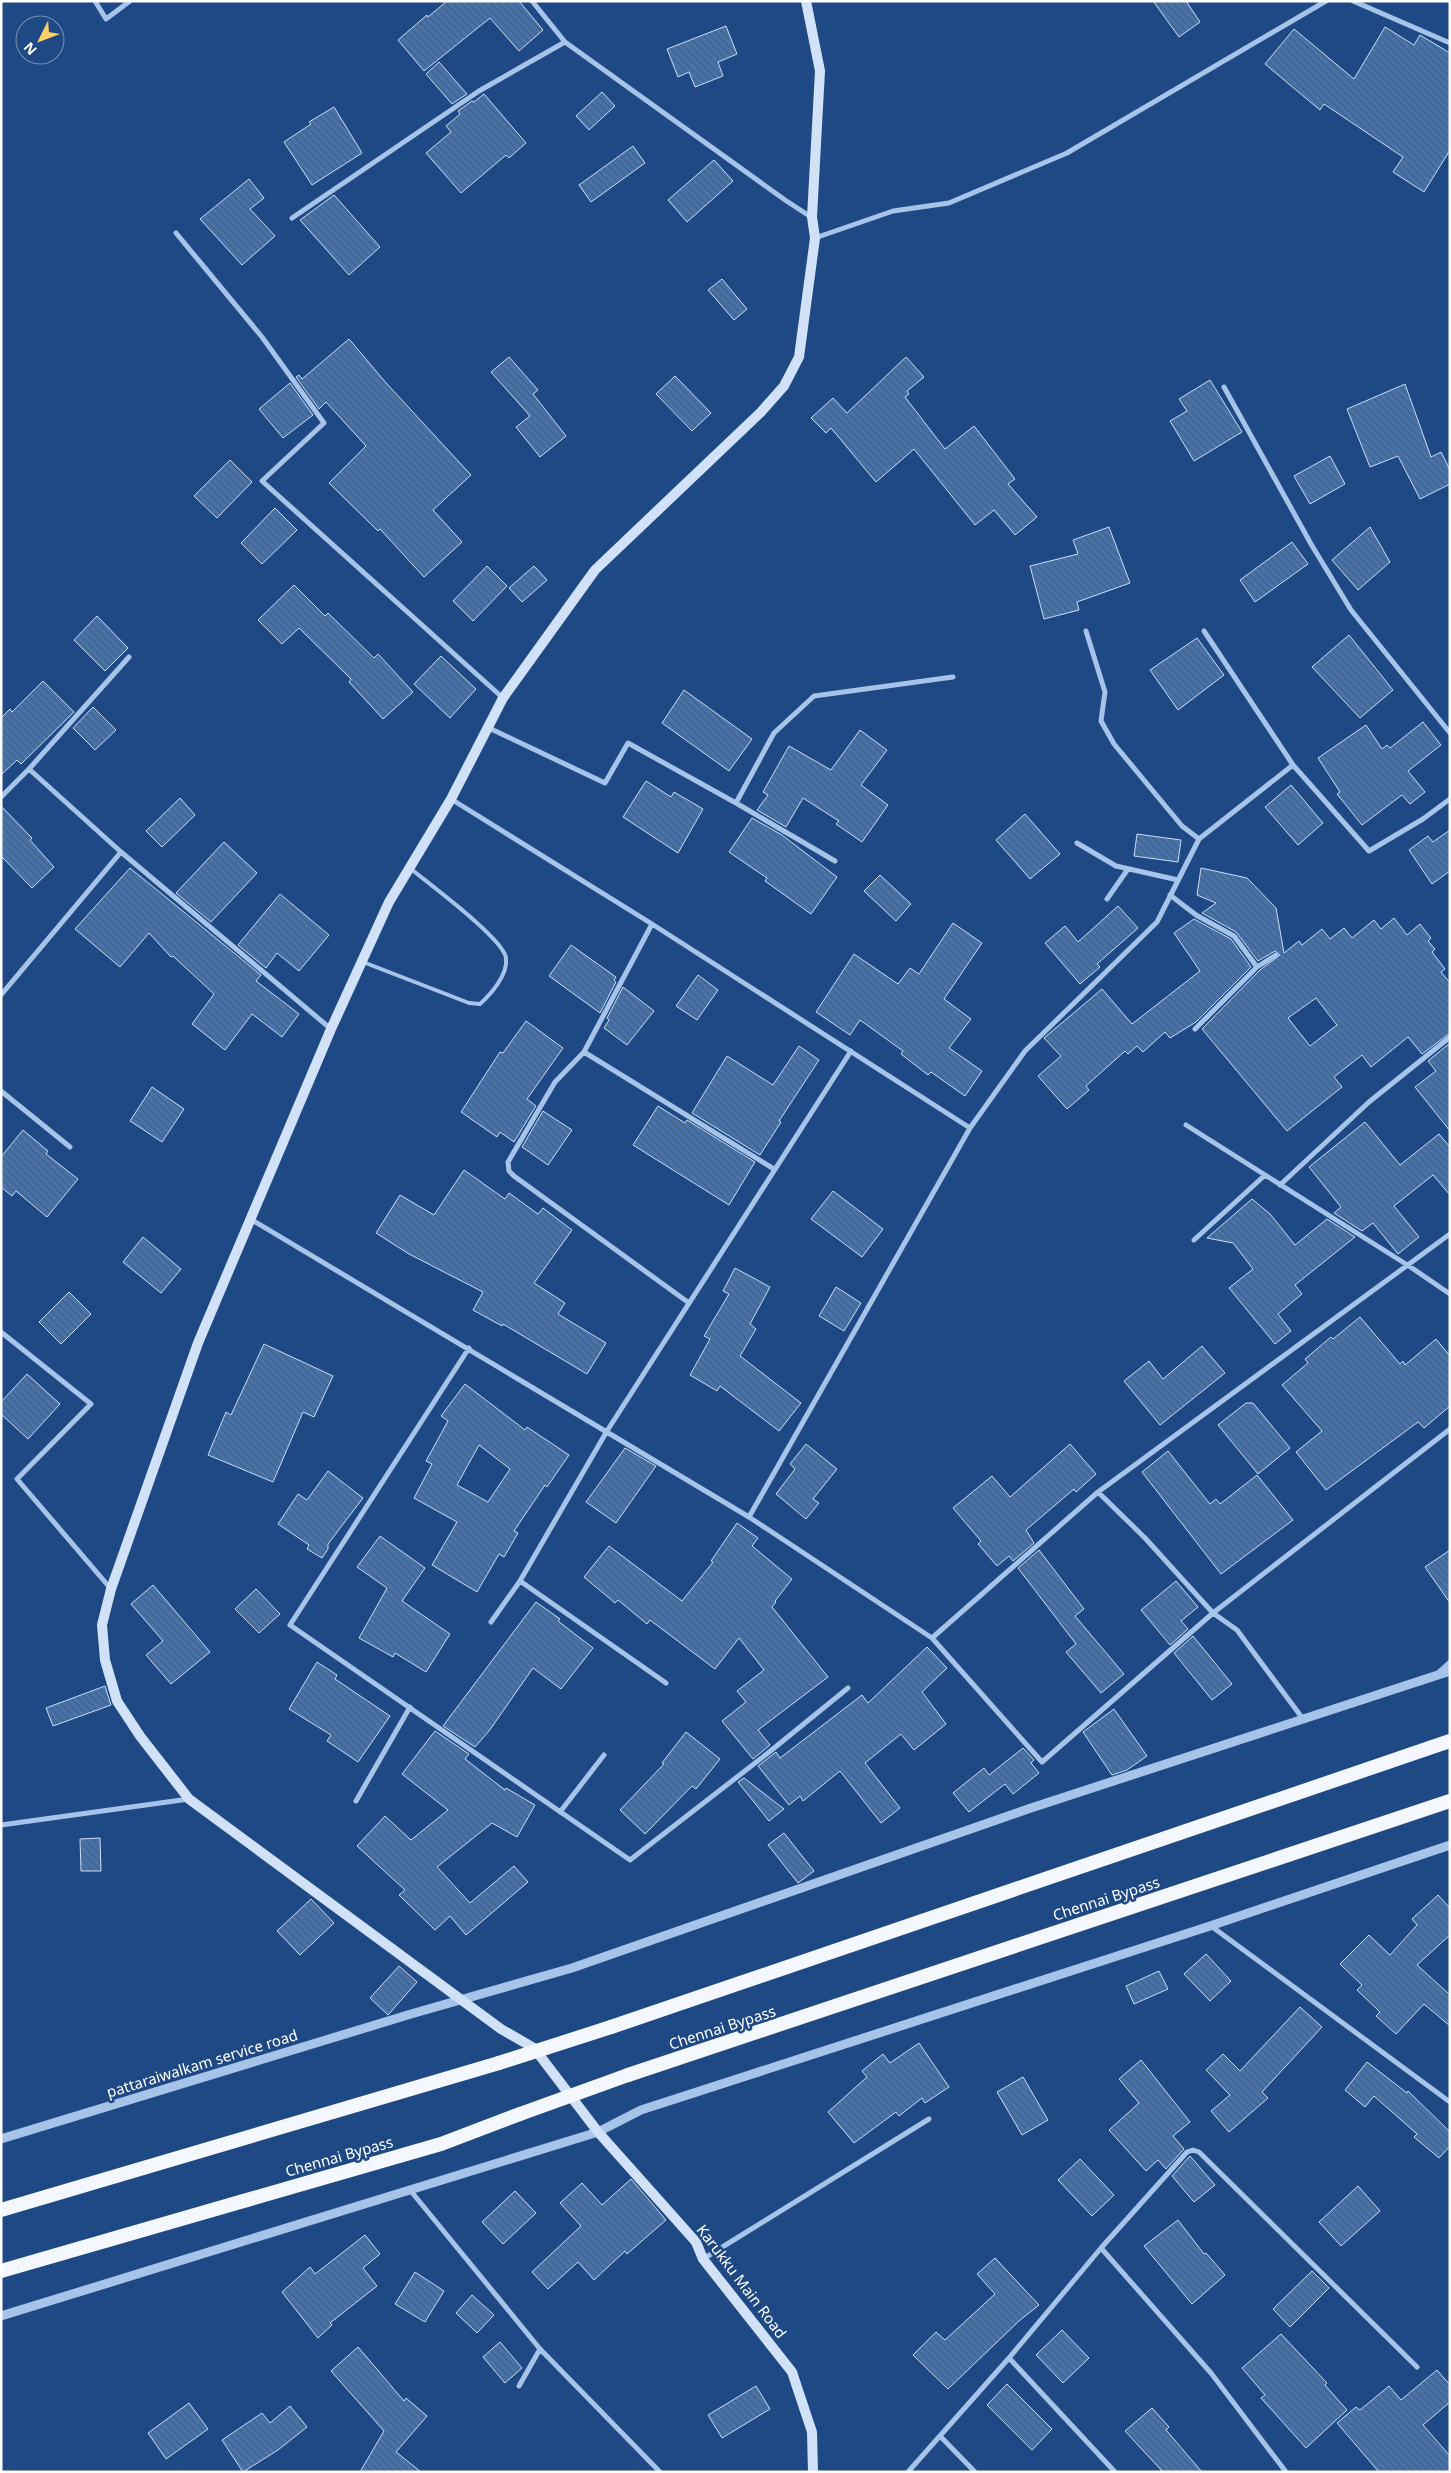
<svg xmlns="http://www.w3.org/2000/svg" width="1451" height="2473" font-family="'Noto Sans',sans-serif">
  <defs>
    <pattern id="building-back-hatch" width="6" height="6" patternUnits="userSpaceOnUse" patternTransform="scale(1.25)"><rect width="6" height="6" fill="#4773ad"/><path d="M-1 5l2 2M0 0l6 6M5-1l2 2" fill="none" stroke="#4a5e78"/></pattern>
  </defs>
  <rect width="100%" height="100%" fill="#1e4984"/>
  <path fill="url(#building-back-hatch)" stroke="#cadef7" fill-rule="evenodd" d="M 447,1 L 519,1 L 543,30 L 519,51 L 490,18 L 424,71 L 398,40 L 427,15 L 428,17 Z
    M 1153,1 L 1186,1 L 1200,22 L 1179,37 Z
    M 726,26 L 737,54 L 718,62 L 723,76 L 695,87 L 689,72 L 678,77 L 667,49 Z
    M 1385,27 L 1414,45 L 1420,35 L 1450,53 L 1450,150 L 1424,192 L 1393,172 L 1403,157 L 1324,104 L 1320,110 L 1265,64 L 1294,29 L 1354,79 Z
    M 439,62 L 467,94 L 452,104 L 426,74 Z
    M 602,92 L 615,106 L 589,130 L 576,116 Z
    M 484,94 L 526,143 L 509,158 L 506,155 L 461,193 L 426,153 L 451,132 L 446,126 L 460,114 L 458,111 L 472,101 L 474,102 Z
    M 334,107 L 362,153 L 312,185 L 284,142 L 311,124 L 309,122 Z
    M 633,146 L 645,163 L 591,202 L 579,185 Z
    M 714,160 L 733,181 L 687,222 L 668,200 Z
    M 249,179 L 264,198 L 250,209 L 275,236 L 242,265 L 200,219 Z
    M 334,195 L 380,247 L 349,275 L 300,220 Z
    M 722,279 L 747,309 L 734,320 L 708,290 Z
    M 349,339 L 387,384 L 471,475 L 433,510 L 462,542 L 424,577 L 380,529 L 378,531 L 329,483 L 366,446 L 326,402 L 319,409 L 296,377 L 299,375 L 302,379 Z
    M 509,357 L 538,390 L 533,394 L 566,436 L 540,457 L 516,427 L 530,416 L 491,372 Z
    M 906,357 L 924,377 L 907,391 L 909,394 L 905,397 L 945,449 L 974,426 L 1015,479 L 1008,484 L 1037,517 L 1015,535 L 994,510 L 975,525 L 914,449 L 876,482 L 831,428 L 826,433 L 811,418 L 833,398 L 847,413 Z
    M 675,376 L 711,413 L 692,431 L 656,394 Z
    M 1210,380 L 1242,432 L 1194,461 L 1170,421 L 1187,411 L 1179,399 Z
    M 290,383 L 313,415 L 283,438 L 259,409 Z
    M 1405,384 L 1431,457 L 1441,452 L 1450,470 L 1450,484 L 1420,499 L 1398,456 L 1370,467 L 1347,409 Z
    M 1330,456 L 1345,484 L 1310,504 L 1294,476 Z
    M 230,460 L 252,482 L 217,518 L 194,496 Z
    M 275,508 L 297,530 L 262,564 L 241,543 Z
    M 1109,527 L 1130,583 L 1077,602 L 1079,610 L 1044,619 L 1030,566 L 1078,554 L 1073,540 Z
    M 1370,527 L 1390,562 L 1358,590 L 1332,560 Z
    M 1292,542 L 1308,564 L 1255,602 L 1240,580 Z
    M 487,566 L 507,586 L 473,621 L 453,601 Z
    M 534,566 L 547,580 L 522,602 L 509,588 Z
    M 294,585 L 325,616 L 328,613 L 374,658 L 378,654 L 413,692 L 383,719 L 349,682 L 351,679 L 299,628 L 282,644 L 258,620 Z
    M 97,616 L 128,648 L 105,671 L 74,640 Z
    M 1349,635 L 1393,690 L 1360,718 L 1312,667 Z
    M 1197,638 L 1224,675 L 1178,710 L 1150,670 Z
    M 441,656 L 476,689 L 450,718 L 414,684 Z
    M 43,681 L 74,712 L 21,764 L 17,760 L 1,775 L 1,718 L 10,709 L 12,712 Z
    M 684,690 L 752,739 L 729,771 L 662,723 Z
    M 93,707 L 116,730 L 95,750 L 73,728 Z
    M 1423,722 L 1441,745 L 1408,771 L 1425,792 L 1410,804 L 1402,795 L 1362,825 L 1337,794 L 1340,792 L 1318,758 L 1366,725 L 1382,749 L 1387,745 L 1390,748 Z
    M 860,730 L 887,750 L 861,785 L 888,805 L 862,842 L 836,824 L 839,821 L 803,798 L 786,827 L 757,810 L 768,795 L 763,792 L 789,746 L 831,770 Z
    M 646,781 L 671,797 L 674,792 L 703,809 L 678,853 L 623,817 Z
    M 1291,785 L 1323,823 L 1298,845 L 1265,807 Z
    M 180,798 L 195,815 L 162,847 L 146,831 Z
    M 1,806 L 32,838 L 30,840 L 54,867 L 32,888 L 1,856 Z
    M 1025,814 L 1060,854 L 1030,879 L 996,840 Z
    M 752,818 L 782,835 L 837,877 L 811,914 L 765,881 L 767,878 L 729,852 Z
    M 1450,830 L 1450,871 L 1432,884 L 1409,850 L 1428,836 L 1433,842 Z
    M 1137,834 L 1181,840 L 1178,862 L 1134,856 Z
    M 224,842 L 257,873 L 211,922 L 176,893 Z
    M 130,868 L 261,975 L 256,981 L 299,1014 L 282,1037 L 252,1014 L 225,1050 L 192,1024 L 214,994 L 173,956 L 171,957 L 149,933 L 120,967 L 75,929 Z
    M 1201,868 L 1247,878 L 1276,908 L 1284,953 L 1299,941 L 1302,945 L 1322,929 L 1330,939 L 1344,928 L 1352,938 L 1374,920 L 1381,929 L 1394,918 L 1407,935 L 1420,924 L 1431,938 L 1428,941 L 1435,949 L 1432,952 L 1445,969 L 1441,972 L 1450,983 L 1450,1033 L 1422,1054 L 1408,1037 L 1371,1067 L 1362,1055 L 1334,1077 L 1342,1087 L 1287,1131 L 1202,1029 L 1260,970 L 1280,955 L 1275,951 L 1258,961 L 1236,932 L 1202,913 L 1216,903 L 1197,895 ZM 1316,998 L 1337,1025 L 1310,1046 L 1288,1018 Z
    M 880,875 L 911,904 L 896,921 L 864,891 Z
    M 280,894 L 329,935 L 299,971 L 277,953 L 266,968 L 238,945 Z
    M 1118,906 L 1138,928 L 1097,964 L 1100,967 L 1080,984 L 1045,943 L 1065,926 L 1078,942 Z
    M 1194,919 L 1231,939 L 1251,967 L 1196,1022 L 1170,1038 L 1165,1032 L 1143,1052 L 1137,1046 L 1128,1054 L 1125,1051 L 1086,1086 L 1089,1090 L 1067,1109 L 1038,1076 L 1061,1056 L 1044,1038 L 1102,989 L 1132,1024 L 1200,971 L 1174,933 Z
    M 953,923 L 982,943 L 944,999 L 971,1019 L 949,1048 L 982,1071 L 965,1096 L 931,1072 L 928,1075 L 901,1054 L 903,1051 L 860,1020 L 850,1035 L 816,1012 L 854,954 L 898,984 L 910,968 L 919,974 Z
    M 571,945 L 616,977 L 614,980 L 616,982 L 600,1013 L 549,976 Z
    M 698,975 L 718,990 L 697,1020 L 676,1006 Z
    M 623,987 L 654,1011 L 627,1045 L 604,1028 L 609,1020 L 607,1018 Z
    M 526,1021 L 563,1048 L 527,1099 L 536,1106 L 514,1142 L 500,1132 L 497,1137 L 461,1112 L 500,1052 L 503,1053 Z
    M 1450,1043 L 1450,1131 L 1415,1087 L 1436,1071 L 1428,1061 Z
    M 799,1046 L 819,1060 L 779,1121 L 781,1122 L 760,1155 L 692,1113 L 727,1056 L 773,1085 Z
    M 152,1087 L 184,1109 L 162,1142 L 130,1121 Z
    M 658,1106 L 685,1123 L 687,1120 L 755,1162 L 729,1205 L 633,1145 Z
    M 543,1111 L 572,1130 L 548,1165 L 522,1147 Z
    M 1365,1122 L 1400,1165 L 1439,1134 L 1450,1147 L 1450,1195 L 1433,1175 L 1394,1206 L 1419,1237 L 1398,1254 L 1373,1223 L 1362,1231 L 1334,1213 L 1341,1207 L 1309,1167 Z
    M 23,1130 L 48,1151 L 46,1154 L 78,1179 L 47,1217 L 16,1191 L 12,1196 L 1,1187 L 1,1157 Z
    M 464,1170 L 505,1199 L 509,1193 L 538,1214 L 543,1208 L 572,1230 L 534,1283 L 565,1303 L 558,1314 L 606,1343 L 587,1374 L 503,1324 L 502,1326 L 473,1310 L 483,1292 L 409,1254 L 376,1233 L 400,1195 L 434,1215 Z
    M 833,1191 L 883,1229 L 862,1257 L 811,1219 Z
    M 1252,1199 L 1270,1214 L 1295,1245 L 1327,1219 L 1355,1237 L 1295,1285 L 1302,1294 L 1278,1314 L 1291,1331 L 1275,1344 L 1229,1288 L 1253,1269 L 1233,1243 L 1207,1238 Z
    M 143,1237 L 181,1269 L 161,1293 L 123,1262 Z
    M 735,1268 L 770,1287 L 750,1324 L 756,1329 L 740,1356 L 801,1403 L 779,1431 L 720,1386 L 717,1391 L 690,1375 L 710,1339 L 704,1336 L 729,1294 L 723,1291 Z
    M 836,1287 L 861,1303 L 844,1331 L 819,1316 Z
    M 69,1292 L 91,1314 L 61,1344 L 39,1322 Z
    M 1360,1317 L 1400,1364 L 1403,1361 L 1405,1365 L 1436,1339 L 1450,1356 L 1450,1406 L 1424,1428 L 1418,1422 L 1326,1490 L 1296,1452 L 1322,1431 L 1282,1385 L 1308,1363 L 1305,1359 L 1331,1337 L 1333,1339 Z
    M 264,1344 L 333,1376 L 314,1417 L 303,1412 L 273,1482 L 208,1455 L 226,1412 L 231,1415 Z
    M 1202,1346 L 1225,1373 L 1160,1425 L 1124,1381 L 1149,1361 L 1163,1379 Z
    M 27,1374 L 60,1404 L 28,1439 L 1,1414 L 1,1402 Z
    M 465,1384 L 525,1430 L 527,1427 L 569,1455 L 547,1487 L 545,1485 L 514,1531 L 518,1533 L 504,1557 L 499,1554 L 477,1592 L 432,1565 L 457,1522 L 414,1498 L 432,1464 L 426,1461 L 448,1421 L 441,1416 ZM 479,1445 L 510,1469 L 488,1502 L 457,1485 Z
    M 1246,1403 L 1253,1403 L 1290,1448 L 1258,1474 L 1218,1425 Z
    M 806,1444 L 837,1469 L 813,1499 L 819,1503 L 806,1519 L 776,1494 L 795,1469 L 790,1464 Z
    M 1070,1444 L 1096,1474 L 1076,1492 L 1074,1489 L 1026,1530 L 1034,1543 L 1013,1561 L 1009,1556 L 997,1566 L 978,1544 L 981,1541 L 953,1508 L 992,1476 L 1010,1497 Z
    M 625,1448 L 656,1466 L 616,1523 L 586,1502 Z
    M 1168,1451 L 1210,1504 L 1216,1499 L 1220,1504 L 1257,1475 L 1293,1520 L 1221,1574 L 1142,1472 Z
    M 328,1471 L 363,1498 L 328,1544 L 328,1549 L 322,1558 L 307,1549 L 309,1545 L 278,1524 L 298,1494 L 307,1500 Z
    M 737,1523 L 758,1538 L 752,1546 L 792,1579 L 775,1601 L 776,1602 L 772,1607 L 828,1677 L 758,1730 L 770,1745 L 753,1759 L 722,1721 L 746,1702 L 737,1691 L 764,1670 L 739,1638 L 715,1669 L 650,1620 L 647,1624 L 618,1600 L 615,1603 L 584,1577 L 609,1546 L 682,1601 L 713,1562 L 711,1561 Z
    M 380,1536 L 425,1568 L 402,1601 L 450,1634 L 426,1672 L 395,1653 L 393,1657 L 359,1638 L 387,1588 L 357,1567 Z
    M 1039,1550 L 1084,1609 L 1075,1616 L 1124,1674 L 1101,1693 L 1066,1652 L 1076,1644 L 1018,1568 Z
    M 1450,1550 L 1450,1603 L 1425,1567 Z
    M 1176,1581 L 1198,1607 L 1181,1621 L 1188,1629 L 1170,1645 L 1141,1610 Z
    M 153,1585 L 210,1652 L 171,1684 L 146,1655 L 163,1641 L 131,1604 Z
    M 256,1589 L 280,1614 L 259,1633 L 235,1609 Z
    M 536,1602 L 560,1619 L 558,1621 L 593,1648 L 561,1689 L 533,1668 L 489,1731 L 475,1747 L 443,1726 Z
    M 1193,1636 L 1232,1684 L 1212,1700 L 1174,1653 Z
    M 927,1647 L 947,1668 L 922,1692 L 946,1724 L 914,1750 L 901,1734 L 865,1763 L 900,1808 L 881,1823 L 840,1771 L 803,1801 L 800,1796 L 789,1805 L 758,1766 L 776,1752 L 780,1758 L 862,1695 L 868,1703 Z
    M 317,1662 L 337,1675 L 335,1679 L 390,1716 L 358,1762 L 327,1741 L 331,1735 L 289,1709 Z
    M 105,1686 L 111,1705 L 53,1726 L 46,1708 Z
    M 1114,1709 L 1147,1756 L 1127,1770 L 1112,1775 L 1083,1732 Z
    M 435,1731 L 469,1754 L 465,1759 L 505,1790 L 506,1788 L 535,1805 L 517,1837 L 492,1823 L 437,1867 L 470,1903 L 514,1866 L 528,1882 L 466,1935 L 450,1916 L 435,1930 L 399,1895 L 405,1890 L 357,1846 L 385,1816 L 411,1840 L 448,1810 L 402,1774 Z
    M 686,1732 L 720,1759 L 696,1789 L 692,1786 L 645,1834 L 620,1810 L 664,1764 L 662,1763 Z
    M 1023,1748 L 1034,1760 L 1031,1763 L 1039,1773 L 1013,1794 L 1005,1784 L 969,1812 L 953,1793 L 984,1768 L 989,1775 Z
    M 744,1778 L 784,1809 L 769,1821 L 738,1782 Z
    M 784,1833 L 814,1871 L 798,1883 L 768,1845 Z
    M 100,1838 L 101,1871 L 81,1871 L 80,1839 Z
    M 1438,1895 L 1450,1908 L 1450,1935 L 1417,1965 L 1450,1995 L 1450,2026 L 1424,2004 L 1396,2034 L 1376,2016 L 1380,2012 L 1357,1990 L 1362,1985 L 1340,1964 L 1369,1935 L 1390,1955 L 1417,1925 L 1412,1919 Z
    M 311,1899 L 334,1923 L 300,1955 L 277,1931 Z
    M 1206,1954 L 1231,1981 L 1210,2001 L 1184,1974 Z
    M 399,1966 L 417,1982 L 388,2015 L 370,1998 Z
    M 1159,1971 L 1168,1989 L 1134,2004 L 1126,1986 Z
    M 1300,2007 L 1322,2027 L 1262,2092 L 1268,2098 L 1229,2132 L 1211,2111 L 1230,2095 L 1206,2070 L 1223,2054 L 1240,2071 Z
    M 919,2043 L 949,2087 L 925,2103 L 922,2098 L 899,2116 L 896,2112 L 854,2143 L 828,2112 L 867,2077 L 862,2071 L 883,2054 L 890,2063 Z
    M 1141,2060 L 1190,2122 L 1173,2136 L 1184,2149 L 1166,2169 L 1158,2160 L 1146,2171 L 1109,2130 L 1139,2103 L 1119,2079 Z
    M 1367,2062 L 1407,2093 L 1408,2091 L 1450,2132 L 1450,2146 L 1439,2158 L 1414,2137 L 1417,2134 L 1374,2096 L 1365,2107 L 1345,2090 Z
    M 1023,2077 L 1048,2120 L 1022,2135 L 997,2092 Z
    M 1190,2156 L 1215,2185 L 1194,2202 L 1172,2176 Z
    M 1080,2159 L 1114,2195 L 1092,2216 L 1058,2180 Z
    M 631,2179 L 666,2220 L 627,2254 L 625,2251 L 594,2280 L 578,2262 L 548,2289 L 532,2272 L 581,2226 L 560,2203 L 582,2183 L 602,2205 Z
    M 1358,2186 L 1380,2211 L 1341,2246 L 1319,2222 Z
    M 515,2191 L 536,2213 L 503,2244 L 482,2222 Z
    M 1178,2220 L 1204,2254 L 1206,2253 L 1225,2275 L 1192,2304 L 1144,2246 Z
    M 365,2235 L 380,2254 L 363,2268 L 377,2286 L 330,2323 L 332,2325 L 318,2338 L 282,2292 L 310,2267 L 315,2274 Z
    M 995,2258 L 1039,2305 L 1019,2321 L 948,2389 L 913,2355 L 936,2332 L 945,2340 L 995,2294 L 977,2274 Z
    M 1312,2271 L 1329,2288 L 1290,2327 L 1273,2309 Z
    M 415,2272 L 444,2291 L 425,2322 L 395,2304 Z
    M 472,2295 L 494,2315 L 477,2333 L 456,2313 Z
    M 1062,2330 L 1089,2358 L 1063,2383 L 1036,2355 Z
    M 1281,2334 L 1327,2383 L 1325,2385 L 1347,2410 L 1306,2448 L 1261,2398 L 1265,2395 L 1242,2368 Z
    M 500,2342 L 522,2368 L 505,2383 L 483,2357 Z
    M 358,2347 L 404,2401 L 406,2398 L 427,2416 L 396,2452 L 421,2472 L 360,2472 L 384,2431 L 331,2371 Z
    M 1437,2370 L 1450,2385 L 1450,2402 L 1423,2425 L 1450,2456 L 1450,2472 L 1379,2472 L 1337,2423 L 1356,2407 L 1360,2410 L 1389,2386 L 1401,2400 Z
    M 1007,2384 L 1052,2429 L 1032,2450 L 987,2405 Z
    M 756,2386 L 770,2409 L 722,2438 L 708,2415 Z
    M 189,2403 L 208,2429 L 166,2459 L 148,2433 Z
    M 290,2406 L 307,2427 L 278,2450 L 243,2472 L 222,2440 L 262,2413 L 270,2423 Z
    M 1152,2408 L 1169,2427 L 1166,2430 L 1202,2472 L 1163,2472 L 1125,2431 Z"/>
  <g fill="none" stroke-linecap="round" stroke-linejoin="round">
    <path stroke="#a6c3ea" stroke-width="4" d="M 363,962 L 469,1003 L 480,1004 C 491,994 508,975 506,958 C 504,939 428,883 411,869"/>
    <path stroke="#a6c3ea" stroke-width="5" d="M 95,1 L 106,19 L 130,1
      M 532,1 L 565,42 L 785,200 L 811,217
      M 1353,1 L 1450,43
      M 292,218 L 479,91 L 565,42
      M 176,233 L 262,337 L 324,423 L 262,481 L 503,698
      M 815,238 L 893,211 L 949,203 L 1067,153 L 1326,1
      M 1224,387 L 1311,544 L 1351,610 L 1450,733
      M 1086,631 L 1105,692 L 1101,721 L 1114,744 L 1182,826 L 1199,839
      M 1204,631 L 1293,765
      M 489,728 L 605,783 L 628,743 L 736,803 L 774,733 L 814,696 L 953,677
      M 29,769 L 129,657
      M 1,797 L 29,769 L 121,852
      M 451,799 L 652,924 L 970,1128 L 749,1517
      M 736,803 L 835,861
      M 1077,843 L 1116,866 L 1178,880
      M 1170,895 L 1196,915 L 1234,936 L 1257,967 L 1276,955
      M 1107,899 L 1128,869
      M 652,924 L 584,1052 L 555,1082 L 508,1162 L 509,1171 L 514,1176 L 689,1303
      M 1,995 L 121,852 L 331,1029
      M 1195,1029 L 1257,967
      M 584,1052 L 774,1169
      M 1,1091 L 70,1147
      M 1186,1125 L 1409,1266 L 1450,1294
      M 970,1128 L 1025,1051 L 1157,922 L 1199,839 L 1293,765 L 1369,851 L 1423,819 L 1450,799
      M 1280,1185 L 1369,1102 L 1450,1037
      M 252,1220 L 749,1517 L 932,1638
      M 1194,1240 L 1265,1175
      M 1,1332 L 91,1404 L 17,1479 L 111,1589
      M 469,1348 L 290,1625 L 630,1860 L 768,1753 L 848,1688
      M 1098,1492 L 1145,1538 L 1213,1613 L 1042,1762 L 932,1638 L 1098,1492 L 1450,1234
      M 491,1622 L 520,1581
      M 1439,1672 L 1450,1662
      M 666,1683 L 520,1581 L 607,1431 L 851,1051
      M 1303,1719 L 1237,1630 L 1213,1613 L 1450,1429
      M 356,1801 L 410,1707
      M 560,1812 L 604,1755
      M 1,1825 L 189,1799
      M 1211,1926 L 1450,2102
      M 410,2190 L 540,2349 L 660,2472
      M 1101,2248 L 1211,2373 L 1286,2472
      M 703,2259 L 929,2119
      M 1009,2358 L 1115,2472
      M 519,2386 L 540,2349
      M 940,2436 L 975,2472
      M 908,2472 L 1009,2358 L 1101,2248 L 1187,2152 L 1193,2150 L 1199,2152 L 1417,2367"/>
    <path stroke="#a6c3ea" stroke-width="9" d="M 1,2139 L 411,2014 L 572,1968 L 1028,1809 L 1450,1671
      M 1,2316 L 598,2132 L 641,2110 L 1210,1926 L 1450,1845"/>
    <path stroke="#d1e1f7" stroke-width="10" d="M 806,1 L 820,71 L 812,217 L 815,238 L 799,357 L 784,386 L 761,412 L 595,570 L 503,698 L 451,799 L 389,902 L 331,1029 L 198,1343 L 111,1589 L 102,1625 L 105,1660 L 117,1701 L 140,1736 L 189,1799 L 501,2029 L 534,2048 L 598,2132 L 696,2242 L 703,2259 L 792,2372 L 812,2432 L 813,2472"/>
    <path stroke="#f4f8fe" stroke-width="14" d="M 611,2027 L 1450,1741
      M 628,2075 L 1450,1801
      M 1,2210 L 499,2063
      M 1,2271 L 441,2144 L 520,2114"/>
    <path stroke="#f4f8fe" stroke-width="14" d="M 499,2063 L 611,2027
      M 520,2114 L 628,2075"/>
  </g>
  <g text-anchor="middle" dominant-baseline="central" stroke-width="5" stroke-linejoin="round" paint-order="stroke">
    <g font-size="15" fill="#fff" stroke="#1e4984">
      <text transform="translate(1106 1898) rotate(-18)">Chennai Bypass</text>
      <text transform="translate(722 2027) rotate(-18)">Chennai Bypass</text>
      <text transform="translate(202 2063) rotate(-17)">pattaraiwalkam service road</text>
      <text transform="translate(339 2156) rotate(-16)">Chennai Bypass</text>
      <text transform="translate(742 2281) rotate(53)">Karukku Main Road</text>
    </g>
  </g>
  <rect width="1451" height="2473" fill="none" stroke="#ffffff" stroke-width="5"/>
  <g transform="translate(40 40) rotate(228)"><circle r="24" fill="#1e4984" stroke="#7892b5"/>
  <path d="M0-4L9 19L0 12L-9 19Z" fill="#f9d065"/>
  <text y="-8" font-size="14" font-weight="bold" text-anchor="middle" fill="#ffffff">N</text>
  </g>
</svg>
